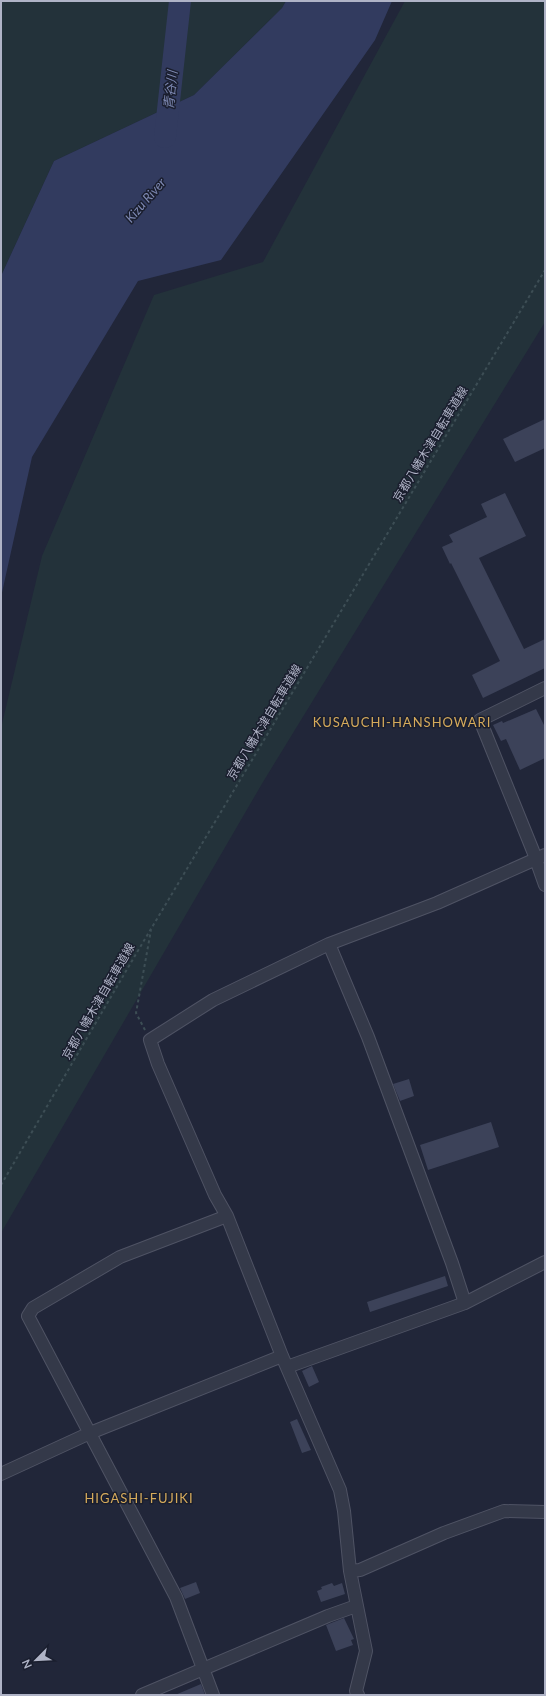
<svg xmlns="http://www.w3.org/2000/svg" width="546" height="1696" font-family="Lato,'Noto Sans JP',sans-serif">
  <rect width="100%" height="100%" fill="#212639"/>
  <path fill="#23323a" d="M 1,1 L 286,1 L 282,8 L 194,95 L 54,161 L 1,276 Z
    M 405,1 L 545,1 L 545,322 L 263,782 L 1,1233 L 1,728 L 42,556 L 154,295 L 263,262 Z"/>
  <path fill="#323b5f" d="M 286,1 L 392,1 L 375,40 L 221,260 L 138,281 L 32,457 L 1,597 L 1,276 L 54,161 L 194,95 L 282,8 Z"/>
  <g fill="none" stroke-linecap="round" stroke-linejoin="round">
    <path stroke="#323b5f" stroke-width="22" d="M 165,137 L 180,1"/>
  </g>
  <path fill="#3c4259" d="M 545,419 L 545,448 L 515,462 L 503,439 Z
    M 505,493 L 526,536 L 479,558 L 524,649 L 545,639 L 545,668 L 483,698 L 472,675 L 500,661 L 451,563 L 450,564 L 442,547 L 453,542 L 449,535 L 487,517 L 481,504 Z
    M 536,709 L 545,727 L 545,758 L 520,770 L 506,739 L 501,741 L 493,725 L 502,721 L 503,723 Z
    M 409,1079 L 414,1096 L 400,1101 L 393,1084 Z
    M 491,1122 L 499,1147 L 428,1170 L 420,1145 Z
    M 445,1276 L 448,1286 L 370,1312 L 367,1302 Z
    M 312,1366 L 319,1382 L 309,1387 L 302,1371 Z
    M 297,1419 L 311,1450 L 302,1453 L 290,1422 Z
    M 196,1582 L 200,1593 L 185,1599 L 180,1588 Z
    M 332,1583 L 334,1586 L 342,1583 L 345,1594 L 321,1602 L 317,1591 L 322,1589 L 321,1587 Z
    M 344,1618 L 354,1639 L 351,1640 L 353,1645 L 336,1651 L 326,1625 Z
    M 201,1684 L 205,1695 L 175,1695 Z"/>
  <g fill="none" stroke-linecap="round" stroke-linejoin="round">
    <defs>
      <path id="minor" d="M 545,688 L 480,720 L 533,851 L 545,885
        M 329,944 L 368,1037 L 452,1263 L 465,1303
        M 287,1367 L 465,1303 L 545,1262
        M 1,1474 L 90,1433 L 282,1356
        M 350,1571 L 360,1570 L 444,1533 L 504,1511 L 545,1512
        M 142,1695 L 328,1616 L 356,1606
        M 213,1695 L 176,1597 L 28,1316 L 33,1308 L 120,1257 L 227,1216
        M 358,1695 L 356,1691 L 366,1651 L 350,1571 L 344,1511 L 340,1490 L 282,1356 L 227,1216 L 215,1195 L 158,1064 L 150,1040 L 213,1000 L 329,944 L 437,903 L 545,855"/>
    </defs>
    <use href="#minor" stroke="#4f5364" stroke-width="14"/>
    <path stroke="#3d4e55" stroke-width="2" stroke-dasharray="3 3" stroke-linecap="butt" d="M 145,1030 L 136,1013 L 151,930
      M 1,1185 L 136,954 L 545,270"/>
    <use href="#minor" stroke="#343949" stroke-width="12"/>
  </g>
  <g text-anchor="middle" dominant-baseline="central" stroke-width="3" stroke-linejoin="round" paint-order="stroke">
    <g font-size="12" fill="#afb3c6" stroke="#1a1e2e">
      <text transform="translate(430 444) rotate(-59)">京都八幡木津自転車道線</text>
      <text transform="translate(264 722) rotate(-59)">京都八幡木津自転車道線</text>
      <text transform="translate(98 1001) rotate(-60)">京都八幡木津自転車道線</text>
    </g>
    <g font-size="13" font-style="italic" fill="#7e89b3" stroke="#1a1e2e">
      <text transform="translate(170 90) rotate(-84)">青谷川</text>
      <text transform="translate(145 200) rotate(-49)">Kizu River</text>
    </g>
    <g font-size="13" letter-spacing="1" fill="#d5aa5b" stroke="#1a1e2e">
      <text x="402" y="722">KUSAUCHI-HANSHOWARI</text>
      <text x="139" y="1498">HIGASHI-FUJIKI</text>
    </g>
  </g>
  <rect width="546" height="1696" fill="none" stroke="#afb3c6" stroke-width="4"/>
  <g transform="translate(36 1660) rotate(246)" stroke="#1a1e2e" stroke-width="3" paint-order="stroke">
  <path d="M0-3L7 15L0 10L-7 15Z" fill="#afb3c6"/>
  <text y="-6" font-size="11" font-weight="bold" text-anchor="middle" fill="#afb3c6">N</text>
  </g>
</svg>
